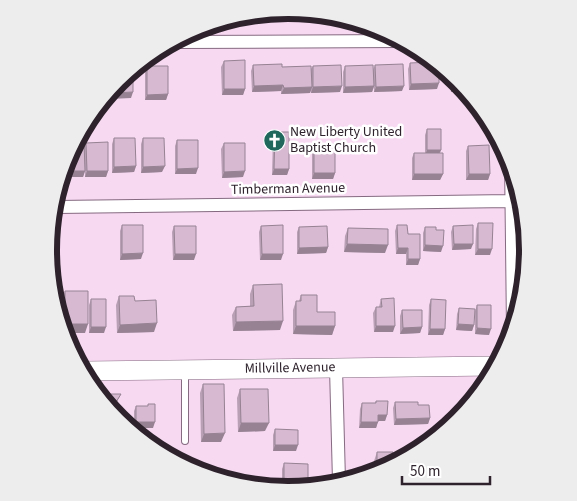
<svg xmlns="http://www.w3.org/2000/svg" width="577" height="501" font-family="'Source Sans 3',sans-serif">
  <rect width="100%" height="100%" fill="#f7d9f2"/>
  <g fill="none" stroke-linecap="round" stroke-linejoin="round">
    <defs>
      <path id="lane" d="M 185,441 L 185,371"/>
      <path id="street" d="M 176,42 L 399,41
        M 511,159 L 513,329
        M 57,207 L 519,201
        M 52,228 L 53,277
        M 336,368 L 339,481"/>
      <path id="secondary" d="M 85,371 L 495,366"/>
    </defs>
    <use href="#lane" stroke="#856a81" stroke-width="8"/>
    <use href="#street" stroke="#856a81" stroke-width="14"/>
    <use href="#secondary" stroke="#856a81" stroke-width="20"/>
    <use href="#lane" stroke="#fff" stroke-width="6"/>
    <use href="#street" stroke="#fff" stroke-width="12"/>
    <use href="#secondary" stroke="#fff" stroke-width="19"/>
  </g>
  <path fill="#b9a0b5" d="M 224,61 L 245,89 L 243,95 L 222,95 L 221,67 Z
    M 410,63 L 437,89 L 409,90 L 408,69 Z
    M 253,65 L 311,69 L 313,66 L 340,92 L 311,93 L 311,90 L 310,93 L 281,94 L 281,91 L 252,92 L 251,71 Z
    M 375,65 L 402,91 L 374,92 L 374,87 L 372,92 L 343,93 L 343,72 L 345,66 L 373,70 Z
    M 147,66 L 168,94 L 166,100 L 145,100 L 145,72 Z
    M 450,75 L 459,81 L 466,92 L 451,92 Z
    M 427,129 L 441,150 L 440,153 L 443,174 L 440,180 L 412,180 L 412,158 L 414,153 L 425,153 L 425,135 Z
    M 275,132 L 289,169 L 287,175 L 272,175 L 273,137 Z
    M 114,138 L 136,166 L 134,172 L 112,173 L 112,144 Z
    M 143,138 L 162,172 L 141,173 L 141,144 Z
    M 177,140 L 196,174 L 175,174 L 175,146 Z
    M 86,143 L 108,171 L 106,177 L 85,177 L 85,171 L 83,177 L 84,148 Z
    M 224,143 L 243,177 L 222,178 L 221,149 Z
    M 314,145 L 335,173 L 333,179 L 312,179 L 312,150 Z
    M 468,146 L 490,174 L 488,180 L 466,180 L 466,151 Z
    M 478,223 L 490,255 L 475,255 L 476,229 Z
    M 122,225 L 141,259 L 120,260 L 120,231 Z
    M 397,225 L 420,259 L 418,265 L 406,265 L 406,254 L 396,254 L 395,231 Z
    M 174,226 L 194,260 L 173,260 L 172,232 Z
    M 261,226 L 281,260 L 260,260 L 259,232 Z
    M 453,226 L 471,249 L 452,250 L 451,232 Z
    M 299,227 L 328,247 L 326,253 L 297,254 L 297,232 Z
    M 425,227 L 436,230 L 441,252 L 423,251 L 423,233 Z
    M 348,228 L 385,253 L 344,252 L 345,236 Z
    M 253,285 L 280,330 L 233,331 L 232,315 L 236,307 L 250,306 L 250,294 Z
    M 65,291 L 85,333 L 64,333 L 62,322 L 62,299 Z
    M 301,295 L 317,312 L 335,326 L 332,335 L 293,334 L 293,310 L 296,301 L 299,301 Z
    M 119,296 L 135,301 L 154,332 L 117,333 L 116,305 Z
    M 91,299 L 104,333 L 89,333 L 89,305 Z
    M 381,299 L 393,332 L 374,332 L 373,313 L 376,307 L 379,307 Z
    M 431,299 L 445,329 L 443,335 L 428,335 L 429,305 Z
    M 477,305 L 489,335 L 475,334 L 475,311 Z
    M 459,308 L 474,325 L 472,331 L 456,330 L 457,314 Z
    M 402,310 L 422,327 L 420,333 L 400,334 L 400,316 Z
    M 203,384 L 221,442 L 201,442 L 200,393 Z
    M 240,389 L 265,431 L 238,432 L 237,398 Z
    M 468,397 L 474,397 L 465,411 L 465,406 Z
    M 376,401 L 387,415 L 385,421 L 378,421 L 376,428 L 359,428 L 360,409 L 362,403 L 375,403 Z
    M 395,402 L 418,405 L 430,418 L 428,424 L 394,425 L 393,408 Z
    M 148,404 L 153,428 L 134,428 L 134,411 L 136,406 L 148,406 Z
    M 275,429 L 296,451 L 273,451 L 273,435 Z
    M 377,452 L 393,464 L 380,473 L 374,474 L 374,461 Z
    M 284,463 L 308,483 L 306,487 L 298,489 L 282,489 L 282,469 Z"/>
  <path fill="#968293" d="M 439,83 L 437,89 L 409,90 L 411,84 Z
    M 283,85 L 281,91 L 252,92 L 254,86 Z
    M 342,86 L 340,92 L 311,93 L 313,87 Z
    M 374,86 L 372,92 L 343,93 L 345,87 Z
    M 404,86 L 402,91 L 374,92 L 376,87 Z
    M 462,86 L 466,92 L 451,92 L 453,87 Z
    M 312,87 L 310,93 L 281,94 L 284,88 Z
    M 224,89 L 245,89 L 243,95 L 222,95 Z
    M 133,92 L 131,98 L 110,99 L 112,93 Z
    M 109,94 L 111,94 L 108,100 L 105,100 Z
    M 168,94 L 166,100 L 145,100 L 147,95 Z
    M 427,150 L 441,150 L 438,156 L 425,156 Z
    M 136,166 L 134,172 L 112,173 L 114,167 Z
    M 165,166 L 162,172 L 141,173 L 143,167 Z
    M 198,168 L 196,174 L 175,174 L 177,169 Z
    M 274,169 L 289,169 L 287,175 L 272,175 Z
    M 64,171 L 85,171 L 83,177 L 63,177 Z
    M 87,171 L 108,171 L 106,177 L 85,177 Z
    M 245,171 L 243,177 L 222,178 L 224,172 Z
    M 314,173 L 335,173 L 333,179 L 312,179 Z
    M 414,174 L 443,174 L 440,180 L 412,180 Z
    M 469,174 L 490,174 L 488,180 L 466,180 Z
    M 347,244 L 388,245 L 385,253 L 344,252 Z
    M 454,244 L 473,244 L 471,249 L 452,250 Z
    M 425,245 L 443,246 L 441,252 L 423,251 Z
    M 328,247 L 326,253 L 297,254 L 299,248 Z
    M 398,248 L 408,248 L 406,254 L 396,254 Z
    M 478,249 L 492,249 L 490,255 L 475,255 Z
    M 143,253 L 141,259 L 120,260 L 122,254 Z
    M 175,254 L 196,254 L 194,260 L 173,260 Z
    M 262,254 L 283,254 L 281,260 L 260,260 Z
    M 408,259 L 420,259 L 418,265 L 406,265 Z
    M 283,321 L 280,330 L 233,331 L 236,322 Z
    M 157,323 L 154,332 L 117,333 L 120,325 Z
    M 65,324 L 88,324 L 85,333 L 64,333 L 64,329 Z
    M 458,324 L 474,325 L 472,331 L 456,330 Z
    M 296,326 L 335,326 L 332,335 L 293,334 Z
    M 376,326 L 395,326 L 393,332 L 374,332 Z
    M 91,327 L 106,327 L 104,333 L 89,333 Z
    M 422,327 L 420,333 L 400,334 L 403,328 Z
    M 477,328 L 491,329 L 489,335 L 475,334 Z
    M 430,329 L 445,329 L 443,335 L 428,335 Z
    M 121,394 L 112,410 L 111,410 L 109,407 Z
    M 378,415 L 387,415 L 385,421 L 376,421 Z
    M 430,418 L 428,424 L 394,425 L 396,419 Z
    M 136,422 L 155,422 L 153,428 L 134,428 Z
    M 361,422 L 378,422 L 376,428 L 359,428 Z
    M 241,423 L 269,423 L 265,431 L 238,432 Z
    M 225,433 L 221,442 L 201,442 L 204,434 Z
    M 275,445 L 298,445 L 296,451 L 273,451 Z
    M 284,483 L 308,483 L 306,487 L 298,489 L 282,489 Z"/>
  <path fill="#d7bad2" stroke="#968293" d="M 245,60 L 245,89 L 224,89 L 224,61 Z
    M 431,62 L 439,67 L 439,83 L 411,84 L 410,63 Z
    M 282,64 L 282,67 L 311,66 L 312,87 L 284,88 L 283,85 L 254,86 L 253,65 Z
    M 403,64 L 404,86 L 376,87 L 375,65 Z
    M 341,65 L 342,86 L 313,87 L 313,66 Z
    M 373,65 L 374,86 L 345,87 L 345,66 Z
    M 147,66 L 168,66 L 168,94 L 147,95 Z
    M 133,71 L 133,92 L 112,93 L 112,90 L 119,80 Z
    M 452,76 L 459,81 L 462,86 L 453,87 Z
    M 427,129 L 441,129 L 441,150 L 427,150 Z
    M 275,132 L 289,132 L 289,169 L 274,169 Z
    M 114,138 L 135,138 L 136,166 L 114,167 Z
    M 143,138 L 164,138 L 165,166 L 143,167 Z
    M 177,140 L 198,140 L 198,168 L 177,169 Z
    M 84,142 L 85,171 L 64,171 L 66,158 L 77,143 Z
    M 108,142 L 108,171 L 87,171 L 86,143 Z
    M 224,143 L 245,143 L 245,171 L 224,172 Z
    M 335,144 L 335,173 L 314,173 L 314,145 Z
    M 489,145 L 490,174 L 469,174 L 468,146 Z
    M 414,153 L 443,153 L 443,174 L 414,174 Z
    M 478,223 L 493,223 L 492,249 L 478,249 Z
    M 122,225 L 143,225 L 143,253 L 122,254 Z
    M 283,225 L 283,254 L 262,254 L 261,226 Z
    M 397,225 L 407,225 L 408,234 L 420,234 L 420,259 L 408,259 L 408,248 L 398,248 Z
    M 473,225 L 473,244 L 454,244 L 453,226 Z
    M 174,226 L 196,226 L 196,254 L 175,254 Z
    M 327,226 L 328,247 L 299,248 L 299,227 Z
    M 425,227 L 436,227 L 436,230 L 444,230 L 443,246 L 425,245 Z
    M 348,228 L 388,229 L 388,245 L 347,244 Z
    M 282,284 L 283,321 L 236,322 L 236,307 L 254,306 L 253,285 Z
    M 65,291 L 88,291 L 88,324 L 65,324 Z
    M 301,295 L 317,295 L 317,312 L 335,312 L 335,326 L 296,326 L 296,301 L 301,301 Z
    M 119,296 L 134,296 L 135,301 L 156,300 L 157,323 L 120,325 Z
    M 394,298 L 395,326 L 376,326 L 376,307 L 382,307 L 381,299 Z
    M 91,299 L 106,299 L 106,327 L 91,327 Z
    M 431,299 L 446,300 L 445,329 L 430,329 Z
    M 477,305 L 491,305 L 491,329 L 477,328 Z
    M 459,308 L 475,309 L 474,325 L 458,324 Z
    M 402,310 L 422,310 L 422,327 L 403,328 Z
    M 203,384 L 224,384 L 225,433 L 204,434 Z
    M 240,389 L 268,389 L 269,423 L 241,423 Z
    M 100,394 L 121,394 L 113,407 L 109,407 Z
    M 468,397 L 474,397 L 468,406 Z
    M 376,401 L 388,401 L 387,415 L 378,415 L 378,422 L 361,422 L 362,403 L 376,403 Z
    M 395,402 L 418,402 L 418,405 L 429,405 L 430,418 L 396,419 Z
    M 148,404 L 155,404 L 155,422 L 136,422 L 136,406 L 148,406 Z
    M 111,409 L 120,409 L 121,422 L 118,420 Z
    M 275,429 L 298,430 L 298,445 L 275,445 Z
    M 377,452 L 393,452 L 393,464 L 394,464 L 380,473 L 377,473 Z
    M 284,463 L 308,464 L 308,483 L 284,483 Z
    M 245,477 L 245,482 L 228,479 L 228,478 Z"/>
  <defs>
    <symbol id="church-disc" viewBox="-11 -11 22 22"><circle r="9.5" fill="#20675c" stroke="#fff"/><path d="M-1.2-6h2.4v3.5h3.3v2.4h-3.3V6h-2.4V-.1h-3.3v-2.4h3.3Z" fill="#fff"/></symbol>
  </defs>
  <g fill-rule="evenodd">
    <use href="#church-disc" x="262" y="128" width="25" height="25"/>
  </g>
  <g text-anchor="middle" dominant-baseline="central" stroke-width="5" stroke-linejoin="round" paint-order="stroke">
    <g font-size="14" fill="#2e232c" stroke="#fff" text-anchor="start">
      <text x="290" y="132">New Liberty United<tspan x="290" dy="16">Baptist Church</tspan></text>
    </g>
    <g font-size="14" fill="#2e232c" stroke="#fff">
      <text transform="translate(288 189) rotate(-1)">Timberman Avenue</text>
      <text transform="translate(290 368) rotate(-1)">Millville Avenue</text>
    </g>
  </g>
  <path d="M0 0H577V501H0ZM57 250a231 231 0 1 1 462 0a231 231 0 1 1-462 0Z" fill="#eeedee" fill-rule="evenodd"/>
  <path fill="none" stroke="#2e232c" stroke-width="6" d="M57 250a231 231 0 1 1 462 0a231 231 0 1 1-462 0Z"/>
  <path d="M402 476v8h88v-8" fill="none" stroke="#2e232c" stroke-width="2.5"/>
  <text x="410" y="476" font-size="15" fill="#2e232c" stroke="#ffffff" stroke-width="4" paint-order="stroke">50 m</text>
</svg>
